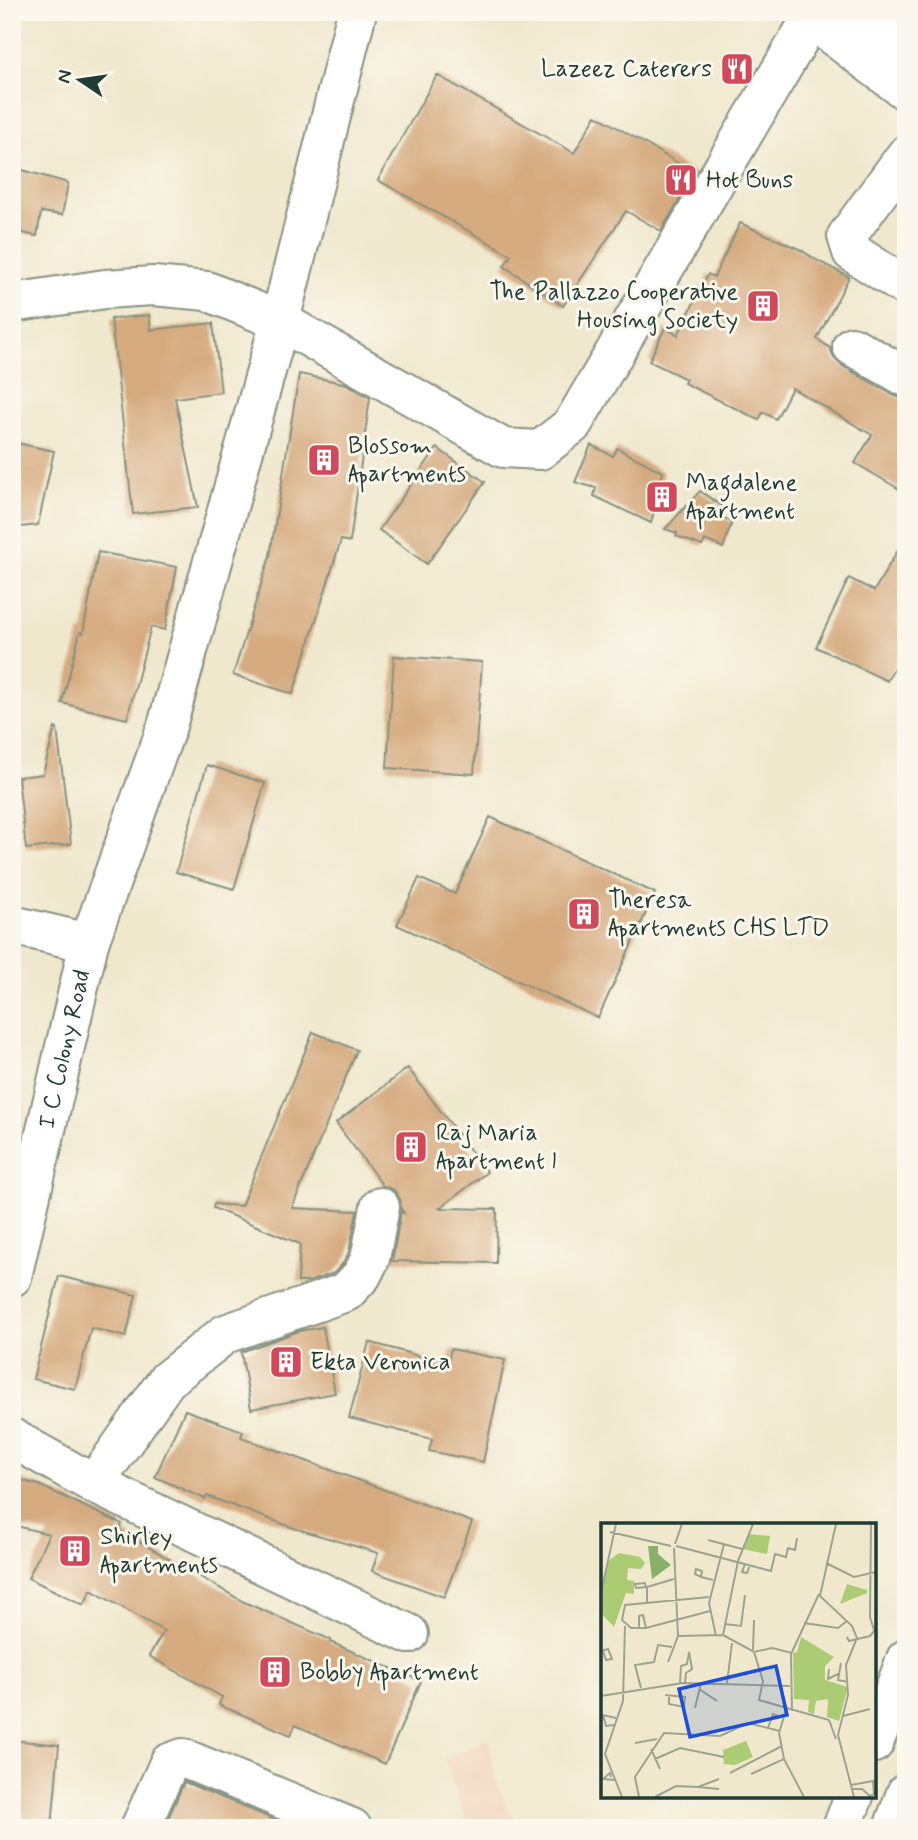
<svg xmlns="http://www.w3.org/2000/svg" width="918" height="1840" font-family="Mynerve,sans-serif">
  <rect width="100%" height="100%" fill="#fbf7ec"/>
  <filter id="ink" filterUnits="userSpaceOnUse"><feTurbulence type="fractalNoise" baseFrequency=".0143" numOctaves="2"/><feDisplacementMap in="SourceGraphic" scale="14" xChannelSelector="R" yChannelSelector="G"/><feConvolveMatrix kernelMatrix="1 2 1 2 8 2 1 2 1" color-interpolation-filters="sRGB"/></filter>
  <filter id="wash" filterUnits="userSpaceOnUse"><feTurbulence type="fractalNoise" baseFrequency=".00686" numOctaves="4" result="noise"/><feDisplacementMap in="SourceGraphic" scale="28" xChannelSelector="R" yChannelSelector="G"/><feGaussianBlur stdDeviation="1.57" result="paint"/><feColorMatrix in="noise" values="0 0 0 0 0 0 0 0 0 0 0 0 0 0 0 0 0 1.4 0 .05"/><feComposite in="paint" operator="in"/></filter>
  <g filter="url(#wash)">
    <rect width="100%" height="100%" fill="#efe8cd"/>
    <path fill="#f1d5bd" d="M 490,1738 L 495,1779 L 509,1811 L 525,1828 L 471,1828 L 463,1812 L 444,1759 Z"/>
    <g id="blocks">
      <path fill="#d5aa7e" d="M 437,75 L 574,153 L 596,115 L 695,173 L 661,231 L 626,211 L 563,306 L 504,266 L 511,255 L 378,180 Z
        M 12,167 L 68,183 L 62,215 L 41,212 L 37,236 L 12,231 Z
        M 740,223 L 801,250 L 818,261 L 849,277 L 817,339 L 830,348 L 834,358 L 841,365 L 895,396 L 906,399 L 906,493 L 855,463 L 872,435 L 792,388 L 776,419 L 763,412 L 759,420 L 684,383 L 686,379 L 649,361 L 665,328 L 678,335 L 708,274 L 714,277 Z
        M 149,315 L 151,330 L 213,323 L 221,392 L 175,398 L 198,507 L 133,514 L 111,319 Z
        M 299,374 L 347,384 L 370,398 L 350,542 L 341,540 L 293,694 L 233,675 L 270,556 Z
        M 12,442 L 54,451 L 38,525 L 12,528 Z
        M 591,445 L 613,456 L 617,448 L 663,472 L 651,523 L 594,496 L 596,488 L 575,482 Z
        M 437,448 L 485,482 L 427,564 L 379,530 Z
        M 700,491 L 723,507 L 720,516 L 732,522 L 723,548 L 705,540 L 702,546 L 676,536 L 677,533 L 665,529 Z
        M 906,536 L 906,646 L 887,681 L 816,647 L 849,578 L 874,591 Z
        M 98,552 L 177,567 L 165,630 L 151,627 L 127,719 L 62,703 L 80,632 L 83,633 Z
        M 394,656 L 482,662 L 474,774 L 387,768 Z
        M 55,728 L 57,729 L 71,844 L 26,849 L 18,777 L 43,774 Z
        M 207,765 L 265,783 L 234,889 L 176,872 Z
        M 490,817 L 655,893 L 598,1018 L 397,925 L 419,878 L 455,894 Z
        M 313,1032 L 357,1050 L 292,1208 L 357,1211 L 349,1252 L 344,1262 L 334,1273 L 308,1282 L 298,1282 L 300,1244 L 213,1208 L 214,1204 L 241,1206 Z
        M 408,1068 L 487,1172 L 440,1208 L 497,1209 L 496,1263 L 392,1261 L 401,1212 L 404,1213 L 401,1209 L 400,1199 L 394,1190 L 383,1186 L 336,1123 Z
        M 59,1276 L 136,1295 L 126,1337 L 91,1328 L 75,1389 L 33,1379 Z
        M 323,1327 L 335,1393 L 251,1409 L 241,1352 L 299,1331 Z
        M 369,1342 L 447,1364 L 451,1349 L 505,1360 L 483,1462 L 429,1451 L 432,1439 L 349,1418 Z
        M 185,1410 L 243,1431 L 241,1437 L 472,1522 L 444,1597 L 372,1571 L 378,1553 L 291,1527 L 207,1496 L 205,1499 L 155,1477 Z
        M 12,1478 L 39,1485 L 122,1524 L 119,1530 L 244,1602 L 331,1640 L 330,1642 L 421,1681 L 385,1764 L 295,1725 L 291,1735 L 219,1705 L 222,1697 L 149,1656 L 164,1631 L 91,1590 L 84,1605 L 28,1578 L 49,1534 L 12,1525 Z
        M 12,1740 L 59,1745 L 52,1828 L 12,1828 Z
        M 184,1782 L 294,1828 L 164,1828 Z"/>
    </g>
  </g>
  <g filter="url(#ink)">
    <use href="#blocks" fill-opacity="0" stroke="#879280" stroke-width="2"/>
    <g fill="none" stroke-linecap="round" stroke-linejoin="round">
      <defs>
        <g id="minor">
          <path d="M 861,12 L 906,48"/>
          <path d="M 811,19 L 906,91"/>
          <path d="M 906,155 L 847,236 L 852,252 L 906,287"/>
          <path d="M 12,303 L 105,289 L 153,286 L 207,291 L 280,321 L 503,448 L 540,450 L 572,425 L 815,12"/>
          <path d="M 852,346 L 906,377"/>
          <path d="M 12,925 L 89,943"/>
          <path id="s1" d="M 12,1277 L 89,943 L 167,726 L 280,321 L 357,12"/>
          <path d="M 12,1438 L 94,1484 L 409,1634"/>
          <path d="M 94,1484 L 167,1380 L 225,1334 L 346,1292 L 362,1275 L 370,1259 L 380,1207"/>
          <path d="M 874,1743 L 906,1659"/>
          <path d="M 140,1828 L 169,1763 L 183,1758 L 352,1828"/>
          <path d="M 842,1828 L 854,1796"/>
          <path d="M 893,1828 L 906,1793"/>
        </g>
      </defs>
      <use href="#minor" stroke="#879280" stroke-width="42"/>
      <use href="#minor" stroke="#fff" stroke-width="38"/>
    </g>
  </g>
  <defs>
    <symbol id="restaurant-square" viewBox="-11 -11 22 22"><rect x="-9" y="-9" width="18" height="18" rx="4" fill="#d1495b" stroke="#fbf7ec"/><path d="M-5-6h1v4h1v-4h1v4h1v-4h1v5L-1.5 .5V6h-2V.5L-5-1ZM5-6V6H3V1.5H1.5Q1.5-4 5-6Z" fill="#fff"/></symbol>
    <symbol id="building-square" viewBox="-11 -11 22 22"><rect x="-9" y="-9" width="18" height="18" rx="4" fill="#d1495b" stroke="#fbf7ec"/><path d="M-4-6H4V6H1V3H-1V6H-4ZM-2.5-4.3h1.7v1.8h-1.7ZM.8-4.3h1.7v1.8H.8ZM-2.5-1h1.7V.8h-1.7ZM.8-1h1.7V.8H.8Z" fill="#fff"/></symbol>
  </defs>
  <g fill-rule="evenodd">
    <use href="#restaurant-square" x="718" y="50" width="38" height="38"/>
    <use href="#restaurant-square" x="662" y="161" width="38" height="38"/>
    <use href="#building-square" x="744" y="287" width="38" height="38"/>
    <use href="#building-square" x="305" y="441" width="38" height="38"/>
    <use href="#building-square" x="643" y="478" width="38" height="38"/>
    <use href="#building-square" x="565" y="895" width="38" height="38"/>
    <use href="#building-square" x="392" y="1128" width="38" height="38"/>
    <use href="#building-square" x="267" y="1343" width="38" height="38"/>
    <use href="#building-square" x="56" y="1532" width="38" height="38"/>
    <use href="#building-square" x="256" y="1653" width="38" height="38"/>
  </g>
  <g text-anchor="middle" dominant-baseline="central" stroke-width="6" stroke-linejoin="round" paint-order="stroke">
    <g font-size="24" fill="#1f3d34" stroke="#fbf7ec" text-anchor="start">
      <text x="712" y="69" text-anchor="end">Lazeez Caterers</text>
      <text x="706" y="180">Hot Buns</text>
      <text x="738" y="292" text-anchor="end">The Pallazzo Cooperative<tspan x="738" dy="28">Housing Society</tspan></text>
      <text x="348" y="446">Blossom<tspan x="348" dy="28">Apartments</tspan></text>
      <text x="686" y="483">Magdalene<tspan x="686" dy="28">Apartment</tspan></text>
      <text x="608" y="900">Theresa<tspan x="608" dy="28">Apartments CHS LTD</tspan></text>
      <text x="436" y="1133">Raj Maria<tspan x="436" dy="28">Apartment l</tspan></text>
      <text x="310" y="1362">Ekta Veronica</text>
      <text x="100" y="1537">Shirley<tspan x="100" dy="28">Apartments</tspan></text>
      <text x="300" y="1672">Bobby Apartment</text>
    </g>
    <g font-size="24" fill="#1f3d34" stroke="#fbf7ec">
      <text stroke="none"><textPath href="#s1" startOffset="234">I C Colony Road</textPath></text>
    </g>
  </g>
  <g transform="translate(601 1523)">
    <rect width="275" height="275" fill="#efe8cd"/>
    <path d="M 148,11 L 169,13 L 166,31 L 141,26 ZM 18,30 L 39,34 L 44,40 L 40,46 L 27,45 L 26,57 L 33,58 L 33,71 L 25,70 L 13,104 L 0,90 L 0,75 L 7,38 ZM 246,61 L 266,67 L 266,70 L 239,81 ZM 200,114 L 233,134 L 224,143 L 224,157 L 247,164 L 238,198 L 226,194 L 227,176 L 215,178 L 213,191 L 207,189 L 208,177 L 193,176 L 192,130 L 196,129 ZM 145,218 L 152,234 L 134,242 L 123,241 L 122,227 Z" fill="#accc74"/>
    <path d="M 47,23 L 57,23 L 57,31 L 70,42 L 51,56 Z" fill="#89b066"/>
    <path fill="none" stroke="#9ca490" stroke-width="2" d="M 235,1 L 219,73 L 251,103 L 256,115 L 245,142 L 247,172 L 237,212 L 253,274M 270,1 L 269,94 L 273,107M 9,9 L 70,23M 107,17 L 141,26M 74,21 L 81,1M 75,23 L 170,48 L 174,31 L 185,34 L 187,25 L 194,27 L 196,15M 225,40 L 253,54 L 275,49M 144,41 L 141,49 L 146,50 L 149,42M 100,54 L 101,48 L 95,46 L 94,51 L 100,54 L 112,57M 45,64 L 44,60 L 34,61 L 35,65 L 46,64M 0,70 L 15,1M 108,74 L 24,82 L 21,97 L 30,105 L 45,105 L 109,88M 46,80 L 46,64 L 73,56M 203,100 L 237,105 L 246,98M 124,101 L 140,103 L 144,72M 38,105 L 38,93 L 42,92 L 45,105M 122,112 L 137,38 L 152,1M 122,112 L 153,129 L 171,125 L 191,130M 77,113 L 122,112M 115,113 L 108,80 L 123,21M 246,114 L 248,118 L 269,113 L 274,107M 152,127 L 153,97M 0,128 L 7,126 L 11,136 L 5,137 L 2,128M 153,129 L 162,158 L 158,177 L 228,197 L 235,216M 67,139 L 77,113 L 73,25M 240,140 L 237,157 L 247,159M 228,146 L 227,156 L 239,150M 79,160 L 80,143 L 86,141 L 88,129 L 91,146 L 85,150 L 84,160M 126,160 L 131,120M 40,165 L 34,142 L 53,139 L 57,122 L 71,124M 98,166 L 116,178M 64,172 L 84,174 L 83,184 L 68,181 L 68,174M 0,173 L 82,160 L 189,163M 94,185 L 100,160M 185,187 L 178,210 L 183,236 L 203,274M 191,188 L 190,131 L 218,71M 242,193 L 269,186M 13,202 L 5,203 L 2,192 L 15,195M 167,205 L 172,191 L 180,194M 34,220 L 56,216M 50,226 L 59,246M 54,236 L 79,225 L 123,234M 129,250 L 181,223M 150,251 L 183,236M 10,254 L 9,250 L 2,256 L 14,257M 250,262 L 272,258 L 273,271 L 267,274M 97,264 L 118,266M 251,266 L 261,266 L 270,274M 21,274 L 4,231 L 22,178 L 24,103M 38,274 L 34,254 L 63,210 L 119,213 L 147,200 L 179,208M 54,274 L 75,263 L 97,264 L 118,256"/>
    <path fill="#1d4ed8" fill-opacity="0.15" stroke="#1d4ed8" stroke-width="3.5" d="M 175,143 L 186,192 L 89,214 L 78,166 Z"/>
    <rect width="275" height="275" fill="none" stroke="#1f3d34" stroke-width="3.5"/>
  </g>
  <rect width="918" height="1840" fill="none" stroke="#fbf7ec" stroke-width="42"/>
  <g transform="translate(80 80) rotate(283)" stroke="#fbf7ec" stroke-width="5" paint-order="stroke">
  <path d="M0-5L12 26L0 18L-12 26Z" fill="#1f3d34"/>
  <text y="-10" font-size="19" font-weight="bold" text-anchor="middle" fill="#1f3d34">N</text>
  </g>
</svg>
